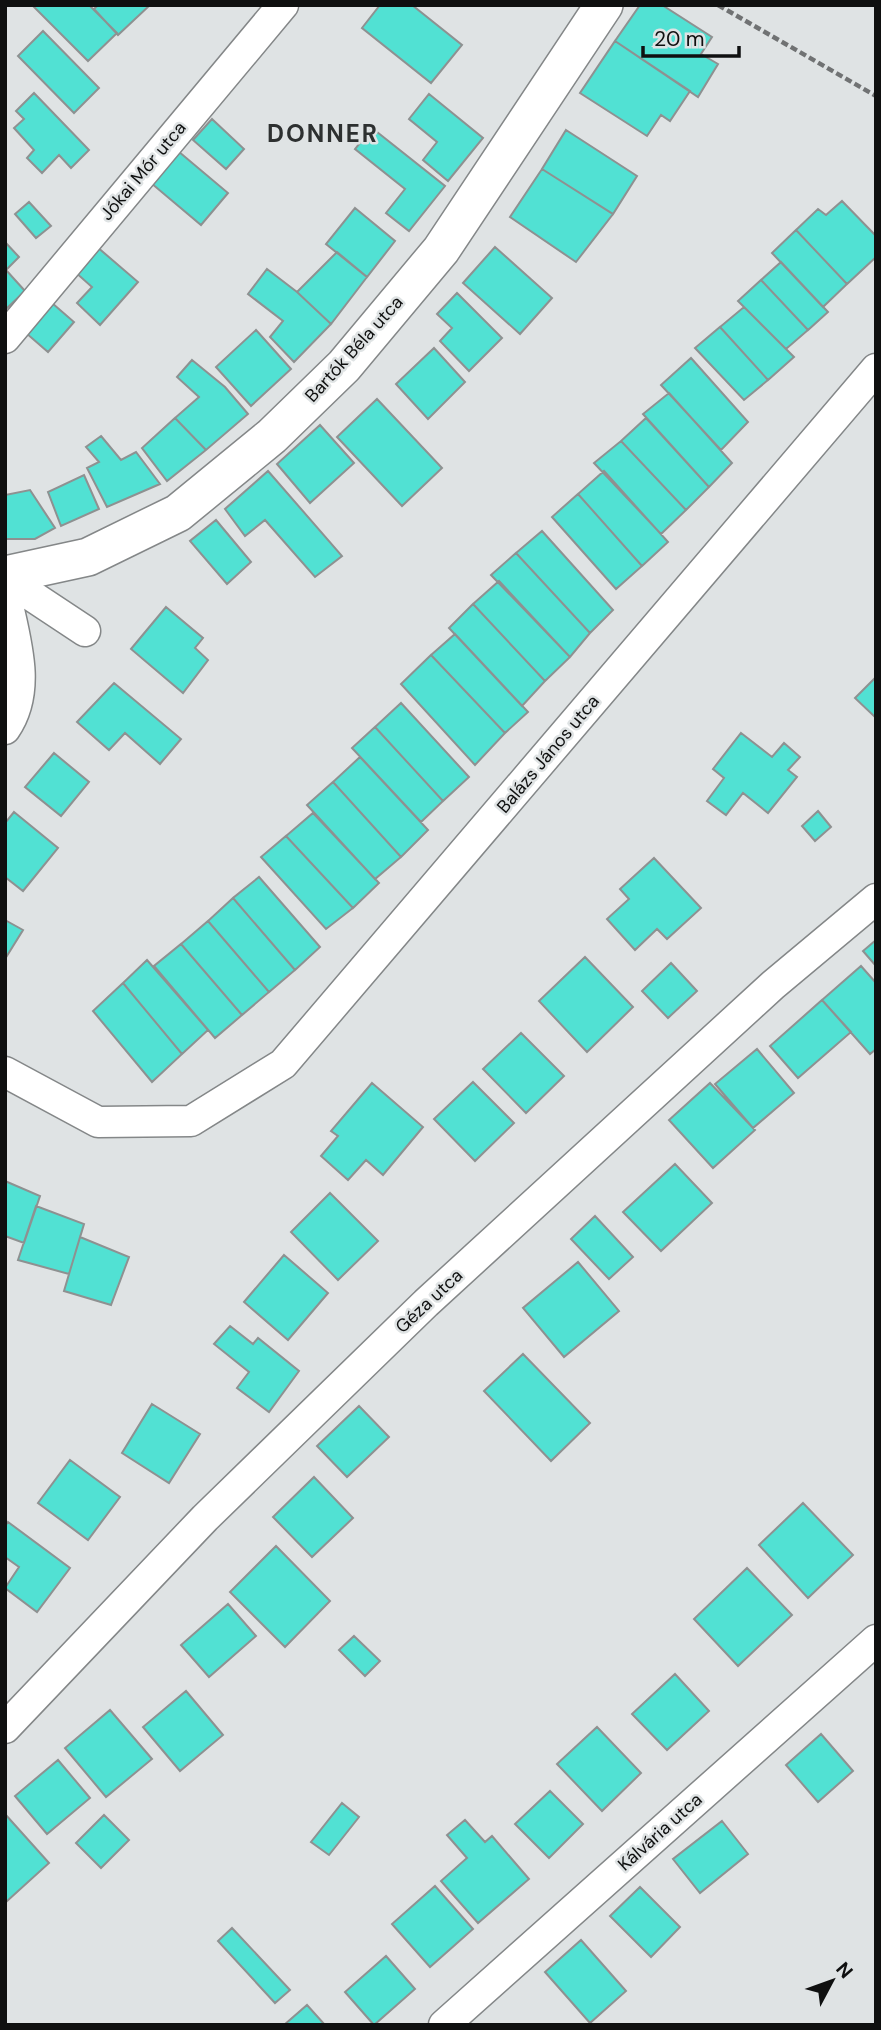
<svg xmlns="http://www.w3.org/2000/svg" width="881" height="2030" font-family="'DM Sans',sans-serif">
  <rect width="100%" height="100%" fill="#dfe3e4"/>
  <path fill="#51e1d3" stroke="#8e9191" stroke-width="2" d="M 36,5 L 89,5 L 117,33 L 88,61 L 34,7 Z
    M 98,5 L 150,5 L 118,35 L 94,9 Z
    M 380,5 L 412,5 L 462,45 L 431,83 L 362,28 Z
    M 640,5 L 662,5 L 712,37 L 701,54 L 718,64 L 698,97 L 615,41 Z
    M 43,31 L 99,88 L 74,113 L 18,56 Z
    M 615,41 L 690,91 L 670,121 L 661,115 L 647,136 L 580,93 Z
    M 34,93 L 89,150 L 71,168 L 59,155 L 42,173 L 27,158 L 34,150 L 14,128 L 24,119 L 16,111 Z
    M 429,94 L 483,138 L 448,181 L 423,160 L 437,142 L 409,119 Z
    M 212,119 L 244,149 L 226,169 L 193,140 Z
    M 372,128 L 445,186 L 409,231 L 386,213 L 405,189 L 355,149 Z
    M 566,130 L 637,176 L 613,214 L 542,169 Z
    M 172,146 L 228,193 L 201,225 L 145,178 Z
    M 542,169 L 613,214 L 576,262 L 510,217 Z
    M 842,201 L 876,236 L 876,257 L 847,284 L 796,230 L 818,209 L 826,215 Z
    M 29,202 L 51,226 L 36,238 L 15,214 Z
    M 355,208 L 395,241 L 367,277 L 326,244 Z
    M 796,230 L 847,284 L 823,307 L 772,253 Z
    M 5,242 L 19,257 L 6,270 L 5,269 Z
    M 96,246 L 138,282 L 100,325 L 77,303 L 92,287 L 74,271 Z
    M 495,247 L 552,298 L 520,334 L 463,283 Z
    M 337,252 L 367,277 L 331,324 L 297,292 Z
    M 781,262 L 828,312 L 808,330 L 761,280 Z
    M 267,269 L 297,292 L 331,324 L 294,362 L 270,337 L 283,321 L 248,294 Z
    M 6,270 L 25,291 L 5,310 L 5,270 Z
    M 761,280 L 808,330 L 786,349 L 738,301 Z
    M 457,293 L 502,338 L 469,371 L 440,341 L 452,328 L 437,314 Z
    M 52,303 L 74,322 L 48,352 L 26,333 Z
    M 744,307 L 794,357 L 768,380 L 720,327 Z
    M 720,327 L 768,380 L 744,400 L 695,348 Z
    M 256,330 L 291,369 L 251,406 L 216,367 Z
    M 434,348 L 465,382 L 428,419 L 396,384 Z
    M 691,358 L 748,422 L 721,450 L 661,385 Z
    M 192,360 L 225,387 L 248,414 L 206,450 L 175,418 L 199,397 L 177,377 Z
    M 669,393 L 732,463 L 709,487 L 643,414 Z
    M 377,399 L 442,468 L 402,506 L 337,437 Z
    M 175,418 L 206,450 L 167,481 L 142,448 Z
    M 646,418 L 709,487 L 686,510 L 621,441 Z
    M 320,425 L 354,463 L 310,503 L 277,464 Z
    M 101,436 L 121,460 L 136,452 L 160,484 L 107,507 L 87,468 L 99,462 L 86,447 Z
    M 621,441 L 686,510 L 661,534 L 594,463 Z
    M 268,471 L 342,556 L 315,577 L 265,520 L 245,536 L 225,509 Z
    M 604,471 L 668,542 L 642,566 L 578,494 Z
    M 84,475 L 99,509 L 61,526 L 48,492 Z
    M 30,490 L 55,528 L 35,539 L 5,539 L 5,495 Z
    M 578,494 L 642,566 L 616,589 L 552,517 Z
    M 216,520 L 251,562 L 227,584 L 190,541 Z
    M 542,531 L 613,610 L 590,633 L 516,553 Z
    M 516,553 L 590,633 L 570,657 L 491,575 Z
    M 499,581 L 570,657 L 545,681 L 473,604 Z
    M 473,604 L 545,681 L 522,706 L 449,628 Z
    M 166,607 L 203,638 L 195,648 L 208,660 L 183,693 L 131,649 Z
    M 455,634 L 528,712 L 505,733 L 431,655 Z
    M 431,655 L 505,733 L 475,765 L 401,684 Z
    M 876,677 L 876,718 L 855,698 Z
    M 114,683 L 181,739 L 160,764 L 125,733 L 109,750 L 77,722 Z
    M 401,703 L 469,777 L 443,801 L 375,727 Z
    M 375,727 L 443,801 L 421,822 L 352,748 Z
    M 741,733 L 772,757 L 784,743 L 800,757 L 788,770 L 797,777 L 768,813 L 743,793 L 726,815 L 707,801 L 724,778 L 713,769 Z
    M 54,753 L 89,782 L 61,816 L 25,787 Z
    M 360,757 L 428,830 L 401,857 L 333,782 Z
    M 333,782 L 401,857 L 375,879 L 307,805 Z
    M 818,811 L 831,827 L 815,841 L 802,826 Z
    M 14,812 L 58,848 L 23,891 L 5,877 L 5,823 Z
    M 313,813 L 379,883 L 353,908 L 286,836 Z
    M 286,836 L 353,908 L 326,929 L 261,857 Z
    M 654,858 L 701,908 L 667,939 L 657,929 L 635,950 L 607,919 L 629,899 L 620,889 Z
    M 259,877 L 320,947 L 295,970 L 233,898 Z
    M 233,898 L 295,970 L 269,992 L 208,921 Z
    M 5,920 L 23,930 L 5,959 Z
    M 208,921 L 269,992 L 242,1015 L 181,944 Z
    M 876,940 L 876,966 L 863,951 Z
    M 181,944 L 242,1015 L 215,1038 L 154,966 Z
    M 585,957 L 633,1007 L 587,1052 L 539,1001 Z
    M 147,960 L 208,1030 L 182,1054 L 123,983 Z
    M 671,963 L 697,991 L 668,1018 L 642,991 Z
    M 861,966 L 876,983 L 876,1049 L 870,1054 L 822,1000 Z
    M 123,983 L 182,1054 L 152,1082 L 93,1011 Z
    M 822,1000 L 851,1032 L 798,1078 L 770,1046 Z
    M 521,1033 L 564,1076 L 526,1113 L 483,1069 Z
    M 757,1049 L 794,1093 L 753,1128 L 715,1084 Z
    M 473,1082 L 514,1123 L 475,1161 L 434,1119 Z
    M 372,1083 L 423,1127 L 383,1175 L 366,1160 L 348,1180 L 321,1156 L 338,1136 L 331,1131 Z
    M 710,1083 L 755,1130 L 713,1168 L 669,1120 Z
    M 675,1164 L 712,1203 L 661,1251 L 623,1212 Z
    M 5,1181 L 40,1196 L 24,1243 L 5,1236 Z
    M 330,1193 L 378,1241 L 338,1280 L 291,1232 Z
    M 36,1206 L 84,1224 L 69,1274 L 18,1260 Z
    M 595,1216 L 633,1257 L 609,1279 L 571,1239 Z
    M 80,1237 L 129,1257 L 111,1305 L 64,1291 Z
    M 284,1255 L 328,1293 L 288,1340 L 244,1302 Z
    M 578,1262 L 619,1311 L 564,1357 L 523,1308 Z
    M 230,1326 L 253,1344 L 258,1338 L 299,1371 L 269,1412 L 237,1388 L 249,1372 L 214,1344 Z
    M 523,1354 L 590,1423 L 551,1461 L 484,1391 Z
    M 152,1404 L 200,1434 L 169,1483 L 122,1453 Z
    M 359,1406 L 389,1437 L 347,1477 L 317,1446 Z
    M 70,1460 L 120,1497 L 88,1540 L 38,1503 Z
    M 314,1477 L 353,1518 L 312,1557 L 273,1517 Z
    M 803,1503 L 853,1555 L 808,1598 L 759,1545 Z
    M 8,1522 L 70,1568 L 37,1612 L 5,1588 L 19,1567 L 5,1557 L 5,1526 Z
    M 276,1546 L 330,1601 L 285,1647 L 230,1592 Z
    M 747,1568 L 792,1615 L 738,1666 L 694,1619 Z
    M 228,1604 L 256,1636 L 209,1677 L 181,1645 Z
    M 354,1636 L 380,1661 L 365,1676 L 339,1650 Z
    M 675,1674 L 709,1711 L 667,1750 L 632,1714 Z
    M 186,1691 L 223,1735 L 180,1771 L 143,1727 Z
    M 110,1710 L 152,1759 L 106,1797 L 65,1748 Z
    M 597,1727 L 641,1773 L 602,1811 L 557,1764 Z
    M 821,1734 L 853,1771 L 818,1802 L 786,1765 Z
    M 58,1760 L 90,1798 L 47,1834 L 15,1796 Z
    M 550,1791 L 583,1824 L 549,1858 L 515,1824 Z
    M 342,1803 L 359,1817 L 329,1855 L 311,1842 Z
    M 5,1814 L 49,1863 L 6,1902 L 5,1902 Z
    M 104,1815 L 129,1840 L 101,1868 L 76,1843 Z
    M 465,1820 L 485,1842 L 492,1836 L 529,1879 L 478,1923 L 441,1881 L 467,1858 L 447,1835 Z
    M 722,1821 L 748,1854 L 700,1893 L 673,1859 Z
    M 435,1886 L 473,1929 L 430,1967 L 392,1924 Z
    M 640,1887 L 680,1927 L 651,1957 L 610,1916 Z
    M 232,1928 L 290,1990 L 275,2003 L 218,1941 Z
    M 581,1940 L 626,1991 L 590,2023 L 545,1972 Z
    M 386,1956 L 415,1989 L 374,2025 L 345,1992 Z
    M 307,2005 L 325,2025 L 284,2025 Z"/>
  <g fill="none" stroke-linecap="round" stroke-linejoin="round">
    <defs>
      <path id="minor" d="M 5,338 L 283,5
        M 5,578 L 85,631
        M 5,592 C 14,636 33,689 5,729
        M 5,1072 L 98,1122 L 191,1121 L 283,1064 L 876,369
        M 5,1728 L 205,1518 L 426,1303 L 773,985 L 876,899
        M 444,2025 L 876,1640"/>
      <path id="tertiary" d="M 5,575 L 88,557 L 178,513 L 272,436 L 344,366 L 441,250 L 604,5"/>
    </defs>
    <use href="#minor" stroke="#848788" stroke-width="33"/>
    <use href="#tertiary" stroke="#848788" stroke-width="40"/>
    <path stroke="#707273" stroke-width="4.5" stroke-dasharray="7 3.5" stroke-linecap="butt" d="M 718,5 L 876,96"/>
    <use href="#minor" stroke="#fff" stroke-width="30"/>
    <use href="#tertiary" stroke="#fff" stroke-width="37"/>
  </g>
  <g text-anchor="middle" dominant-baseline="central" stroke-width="5" stroke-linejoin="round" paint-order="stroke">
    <g font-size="18" fill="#0f1010" stroke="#dfe3e4">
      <text transform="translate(143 171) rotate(-50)">Jókai Mór utca</text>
      <text transform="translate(354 349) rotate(-48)">Bartók Béla utca</text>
      <text transform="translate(548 754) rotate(-50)">Balázs János utca</text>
      <text transform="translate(429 1301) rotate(-43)">Géza utca</text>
      <text transform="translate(660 1832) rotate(-42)">Kálvária utca</text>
    </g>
    <g font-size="24" font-weight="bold" letter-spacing="2" fill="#2d3030" stroke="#dfe3e4">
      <text x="323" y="133">DONNER</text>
    </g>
  </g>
  <rect width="881" height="2030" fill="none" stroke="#0f1010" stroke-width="14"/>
  <g transform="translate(832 1981) rotate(49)" stroke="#dfe3e4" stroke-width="5" paint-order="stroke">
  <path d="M0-5L12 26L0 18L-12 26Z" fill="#0f1010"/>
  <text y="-10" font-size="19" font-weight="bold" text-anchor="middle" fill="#0f1010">N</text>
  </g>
  <path d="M643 46v10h96v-10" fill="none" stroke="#0f1010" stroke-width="3.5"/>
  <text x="654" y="46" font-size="21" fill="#0f1010" stroke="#dfe3e4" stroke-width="5" paint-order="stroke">20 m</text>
</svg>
